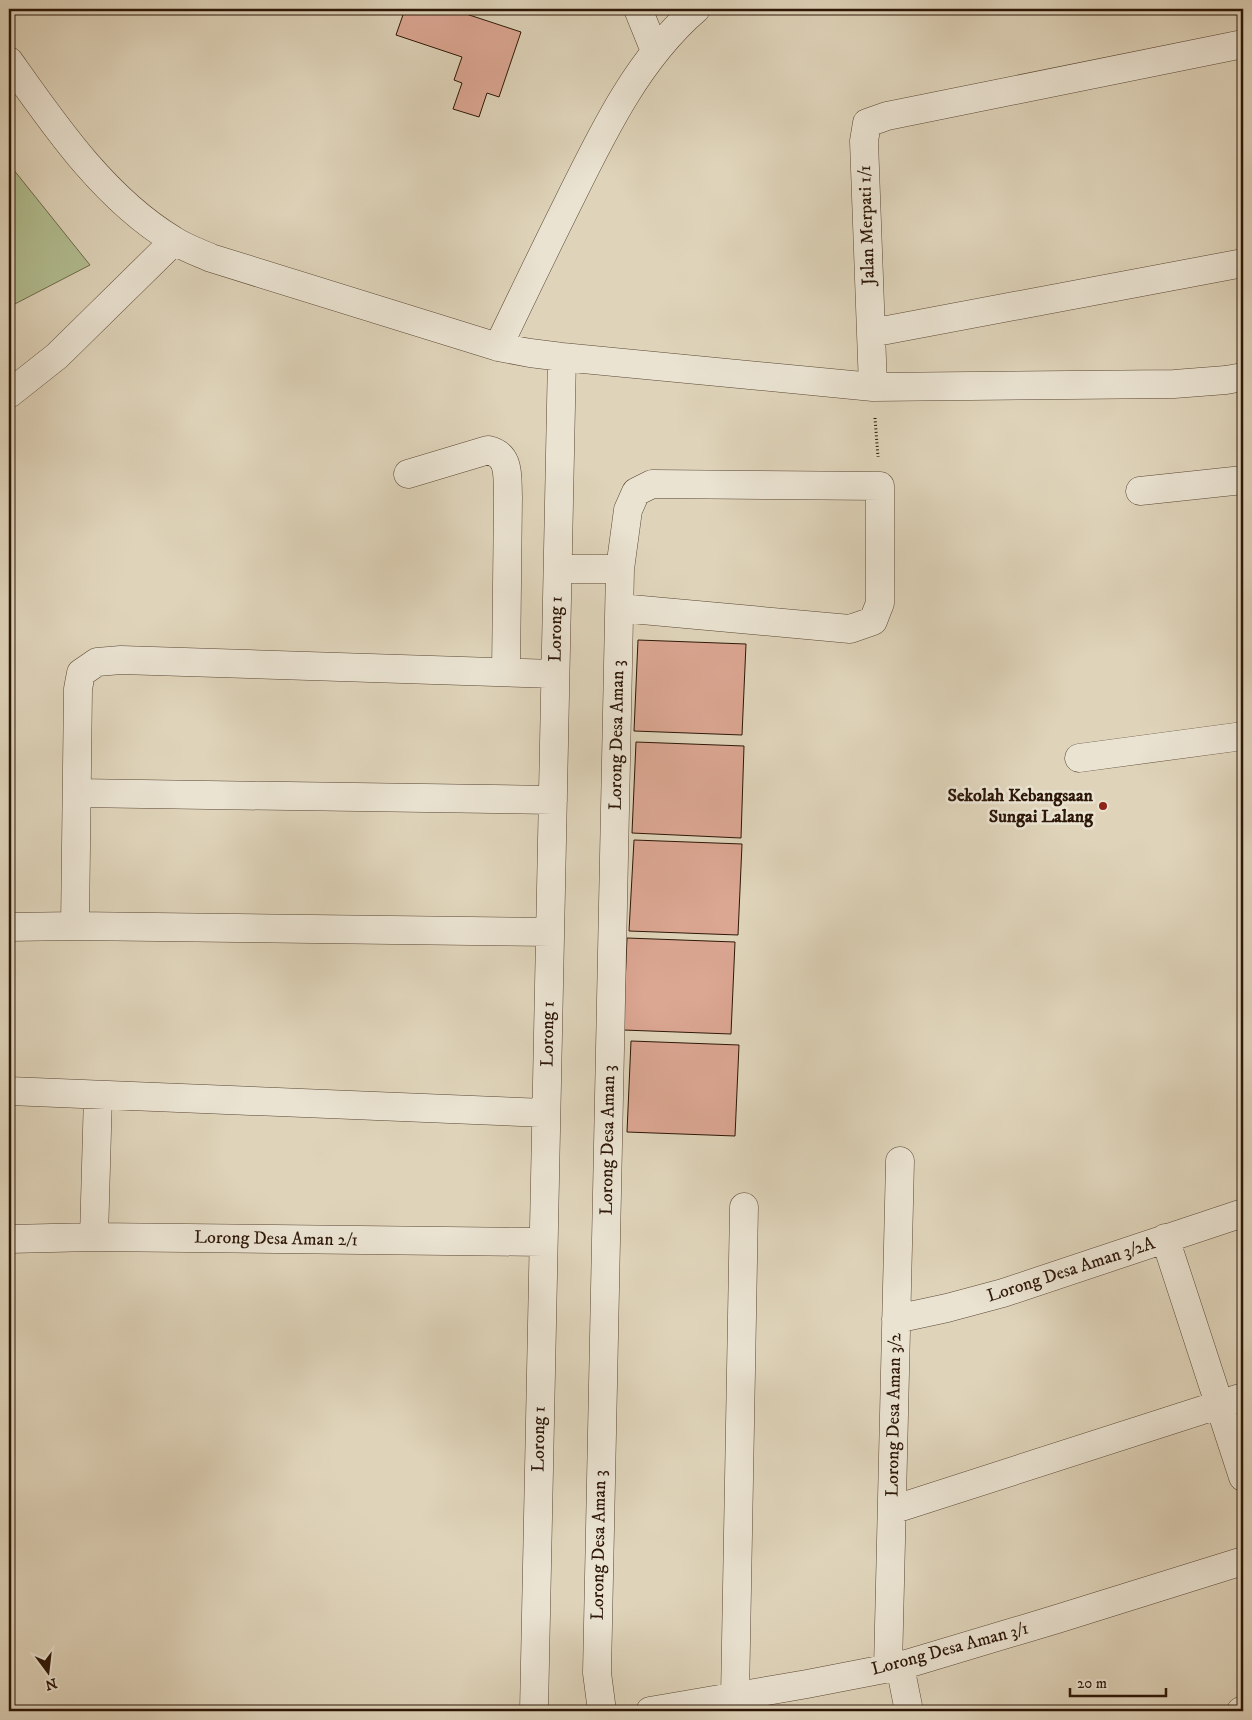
<svg xmlns="http://www.w3.org/2000/svg" width="1252" height="1720" font-family="'IM FELL DW Pica',serif">
  <rect width="100%" height="100%" fill="#dfd4ba"/>
  <filter id="stains"><feTurbulence type="fractalNoise" baseFrequency=".004" numOctaves="4"/><feColorMatrix values="0 0 0 0 .2 0 0 0 0 .09 0 0 0 0 .02 0 0 0 .5 -.17"/></filter>
  <radialGradient id="worn" r=".72"><stop offset=".6" stop-color="#630" stop-opacity="0"/><stop offset="1" stop-color="#630" stop-opacity=".3"/></radialGradient>
  <path fill="#b1bd90" stroke="#6f6a4c" d="M 9,164 L 90,265 L 9,307 Z"/>
  <path fill="#dba692" stroke="#2d1707" d="M 405,9 L 451,9 L 521,32 L 499,97 L 487,93 L 479,117 L 453,109 L 462,83 L 454,80 L 462,57 L 396,35 Z
    M 638,640 L 746,644 L 742,735 L 634,731 Z
    M 636,742 L 744,746 L 741,838 L 632,833 Z
    M 634,840 L 742,844 L 738,935 L 629,931 Z
    M 627,938 L 735,942 L 731,1034 L 623,1030 Z
    M 631,1041 L 739,1045 L 735,1136 L 627,1132 Z"/>
  <g fill="none" stroke-linecap="round" stroke-linejoin="round">
    <defs>
      <path id="minor" d="M 638,9 L 655,51
        M 1243,44 L 887,116 L 867,123 L 864,141 L 871,333 L 1243,263
        M 9,61 C 55,126 104,198 173,240 C 185,248 198,252 211,258 L 498,347 L 530,353 L 562,357 L 873,387 L 1174,384 L 1226,380 L 1243,377
        M 871,333 L 873,387
        M 498,347 C 521,299 544,251 568,203 C 602,134 637,60 696,9
        M 9,394 L 57,356 L 174,241
        M 408,474 L 488,450 C 511,455 507,477 508,497 L 506,672
        M 1140,491 L 1243,480
        M 558,569 L 620,569
        M 1079,758 L 1243,736
        M 77,793 L 553,800
        M 75,926 L 78,689 L 81,673 L 97,662 L 121,660 L 555,674
        M 9,927 L 75,926 L 550,932
        M 9,1091 L 546,1113
        M 94,1237 L 98,1095
        M 1165,1238 L 1243,1477
        M 9,1239 L 94,1237 L 543,1242
        M 896,1319 L 947,1308 L 1003,1293 L 1243,1213
        M 892,1510 L 1243,1397
        M 900,1666 L 909,1711
        M 888,1668 L 900,1161
        M 735,1697 L 744,1207
        M 534,1711 L 562,357
        M 602,1711 L 597,1673 L 620,569 L 628,510 L 636,492 L 652,484 L 880,486 L 880,603 L 873,621 L 850,629 L 620,608
        M 650,1711 L 807,1684 L 900,1666 L 1057,1619 L 1243,1561
        M 1241,1711 L 1243,1711"/>
    </defs>
    <use href="#minor" stroke="#5a4634" stroke-width="29"/>
    <path stroke="#2d1707" stroke-width="3" stroke-dasharray="1 2.5" stroke-linecap="butt" d="M 875,418 L 878,457"/>
    <use href="#minor" stroke="#eae3d2" stroke-width="28"/>
  </g>
  <circle fill="#8f2418" stroke="#eae3d2" stroke-width="2" cx="1103" cy="806" r="5"/>
  <g text-anchor="middle" dominant-baseline="central" stroke-width="5" stroke-linejoin="round" paint-order="stroke">
    <g font-size="18" fill="#2d1707" stroke="#eae3d2">
      <text transform="translate(867 225) rotate(-92)">Jalan Merpati 1/1</text>
      <text transform="translate(556 629) rotate(-89)">Lorong 1</text>
      <text transform="translate(617 735) rotate(-89)">Lorong Desa Aman 3</text>
      <text transform="translate(548 1034) rotate(-89)">Lorong 1</text>
      <text transform="translate(608 1140) rotate(-89)">Lorong Desa Aman 3</text>
      <text transform="translate(276 1239) rotate(1)">Lorong Desa Aman 2/1</text>
      <text transform="translate(1071 1270) rotate(-18)">Lorong Desa Aman 3/2A</text>
      <text transform="translate(894 1415) rotate(-89)">Lorong Desa Aman 3/2</text>
      <text transform="translate(539 1439) rotate(-89)">Lorong 1</text>
      <text transform="translate(599 1545) rotate(-89)">Lorong Desa Aman 3</text>
      <text transform="translate(950 1649) rotate(-15)">Lorong Desa Aman 3/1</text>
    </g>
    <g font-size="18" font-weight="bold" fill="#2d1707" stroke="#eae3d2" text-anchor="end">
      <text x="1093" y="796">Sekolah Kebangsaan<tspan x="1093" dy="21">Sungai Lalang</tspan></text>
    </g>
  </g>
  <rect width="1252" height="1720" fill="none" stroke="#dfd4ba" stroke-width="30"/>
  <rect x="10" y="10" width="1232" height="1700" fill="none" stroke="#2d1707" stroke-width="2.5"/>
  <rect x="15" y="15" width="1222" height="1690" fill="none" stroke="#2d1707"/>
  <g transform="translate(48 1672) rotate(165)" stroke="#eae3d2" stroke-width="4" paint-order="stroke">
  <path d="M0-4L9 19L0 12L-9 19Z" fill="#2d1707"/>
  <text y="-8" font-size="14" font-weight="bold" text-anchor="middle" fill="#2d1707">N</text>
  </g>
  <path d="M1070 1688v8h96v-8" fill="none" stroke="#2d1707" stroke-width="2.5"/>
  <text x="1077" y="1688" font-size="15" fill="#2d1707" stroke="#eae3d2" stroke-width="4" paint-order="stroke">20 m</text>
  <rect width="100%" height="100%" filter="url(#stains)"/>
  <rect width="100%" height="100%" fill="url(#worn)"/>
</svg>
